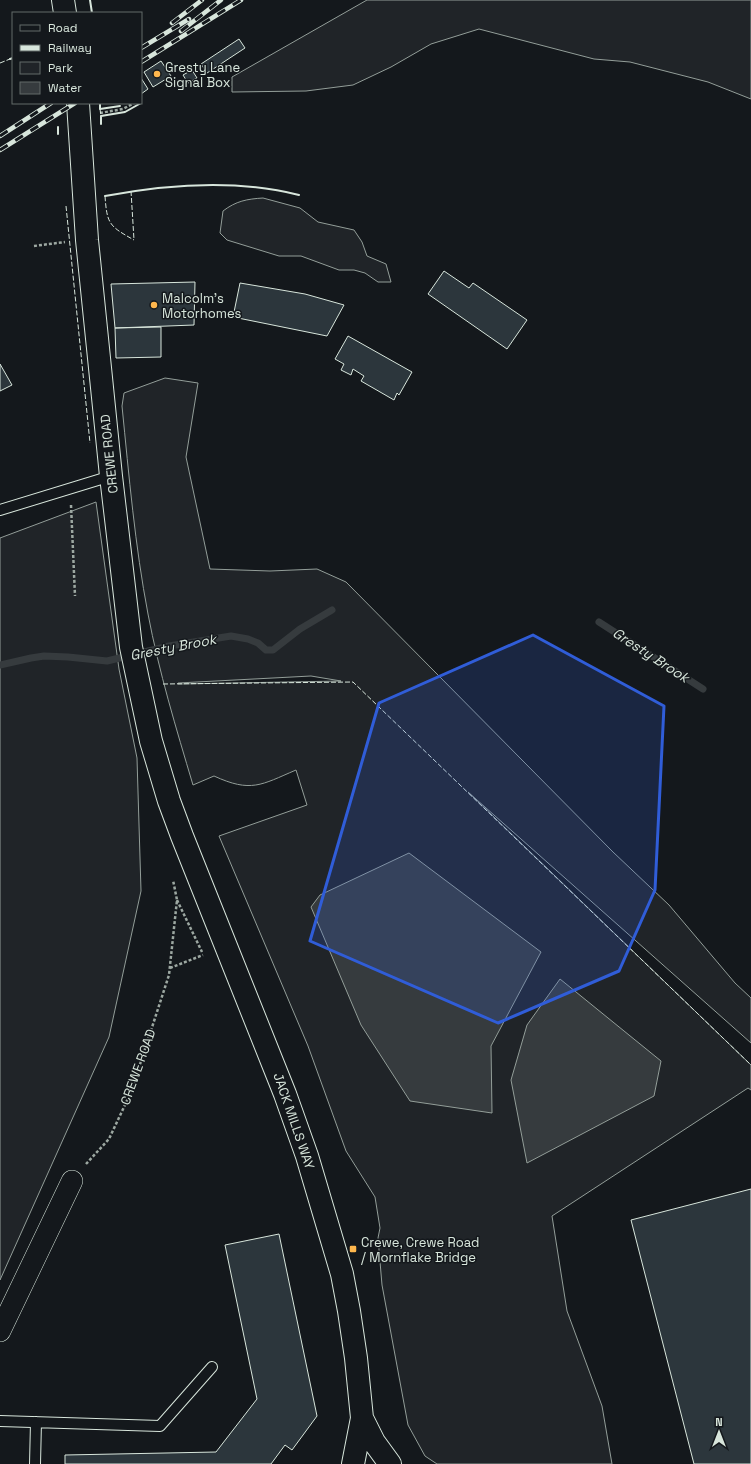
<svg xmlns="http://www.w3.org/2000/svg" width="751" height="1464" font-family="'Space Grotesk',sans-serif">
  <rect width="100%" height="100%" fill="#14181c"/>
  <path fill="#202428" stroke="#939e99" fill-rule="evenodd" d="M 367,0 L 751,0 L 751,99 L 708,82 L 630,62 L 594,59 L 479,29 L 431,44 L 391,67 L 353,85 L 306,91 L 232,92 L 232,77 Z
    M 263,198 L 300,208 L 318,222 L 354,230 L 362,242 L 367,256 L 386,264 L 391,282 L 378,282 L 365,273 L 354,270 L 339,270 L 301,256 L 279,256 L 227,240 L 220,233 L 223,211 C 236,201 247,199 263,198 Z
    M 165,378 L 198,383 L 186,457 L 210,569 L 270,571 L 317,569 L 346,582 L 613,852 L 669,905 L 735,983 L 751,998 L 751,1043 L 468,792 L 751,1065 L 751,1090 L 748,1088 L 552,1216 L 567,1311 L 602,1406 L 612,1464 L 437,1464 L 425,1456 L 408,1425 L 382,1285 L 378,1238 L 380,1228 L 375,1197 L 346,1151 L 308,1046 L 219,836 L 307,805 L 296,770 C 261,785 251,793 214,776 L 193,785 C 176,728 159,672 148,614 C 135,546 129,476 122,406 L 124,393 ZM 311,676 L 341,681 L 178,684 L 178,683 Z
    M 96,502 L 119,669 L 137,758 L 141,891 L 109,1037 L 0,1280 L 0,538 Z"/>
  <path fill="#363b3e" stroke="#939e99" d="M 409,853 L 541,952 L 491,1046 L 492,1113 L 410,1101 L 361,1025 L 311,907 L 320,895 Z
    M 560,979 L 661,1061 L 654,1096 L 527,1163 L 511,1080 L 527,1025 Z"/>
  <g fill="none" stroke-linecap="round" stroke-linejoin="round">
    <path stroke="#363b3e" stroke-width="7" d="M 599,622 L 703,689
      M 0,665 L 31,658 L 44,656 L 68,657 L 107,661 L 169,646 L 231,636 L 248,639 L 258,643 L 266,650 L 273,650 L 300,629 L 332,610"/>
  </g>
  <path fill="#2c363c" stroke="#d8e6dc" d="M 239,39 L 245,48 L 207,73 L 201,64 Z
    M 161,61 L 171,76 L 153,87 L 144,72 Z
    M 192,70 L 197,78 L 188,83 L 183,75 Z
    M 141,78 L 148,89 L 141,94 Z
    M 444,271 L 469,288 L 473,283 L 527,320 L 507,349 L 428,294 Z
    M 195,282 L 194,325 L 115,328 L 111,284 Z
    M 240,283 L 305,294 L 344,305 L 327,336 L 233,317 Z
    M 161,327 L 161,357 L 116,358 L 115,328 Z
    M 348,336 L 412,372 L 399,395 L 397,393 L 394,400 L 361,381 L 364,376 L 353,369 L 351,375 L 341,370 L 344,364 L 335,359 Z
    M 0,364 L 12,385 L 0,391 Z
    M 751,1189 L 751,1464 L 694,1464 L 631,1220 Z
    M 279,1234 L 317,1416 L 292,1450 L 285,1445 L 271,1464 L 65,1464 L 65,1455 L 216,1452 L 257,1399 L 225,1245 Z"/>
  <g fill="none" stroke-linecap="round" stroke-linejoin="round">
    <defs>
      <path id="lane" d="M 0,510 L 111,476
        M 0,1421 L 160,1426 L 212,1367
        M 35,1464 L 36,1422"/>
      <path id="street" d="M 0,1331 L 72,1181"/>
      <path id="secondary" d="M 63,0 L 65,13
        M 78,103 L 87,240 L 111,476 L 131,647 L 151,741 L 169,801 L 182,836 L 285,1094 L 307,1156 L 342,1274 L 349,1311 L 356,1358 L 362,1418 L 353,1464
        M 362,1418 L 374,1442 L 390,1464"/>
    </defs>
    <use href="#lane" stroke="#d8e6dc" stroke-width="12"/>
    <use href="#street" stroke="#d8e6dc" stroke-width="22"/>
    <use href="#secondary" stroke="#d8e6dc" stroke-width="24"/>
    <path stroke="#9da8a2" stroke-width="2.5" stroke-dasharray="3 2" stroke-linecap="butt" d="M 141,99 L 142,99
      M 100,113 L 123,109 L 134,103
      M 34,246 L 65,242
      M 71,505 L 75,596
      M 177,900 L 202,952
      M 170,968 L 203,955
      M 86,1164 L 109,1139 L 131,1092 L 169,975 L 177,900 L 173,880"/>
    <use href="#lane" stroke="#14181c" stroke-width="10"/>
    <use href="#street" stroke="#14181c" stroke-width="21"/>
    <use href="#secondary" stroke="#14181c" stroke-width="22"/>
    <defs>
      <path id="rail" d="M 172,23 L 202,0
        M 181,31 L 221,0
        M 141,48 L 189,19
        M 141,62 L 241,0
        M 0,136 L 51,103
        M 0,150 L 75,103"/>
    </defs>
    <use href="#rail" stroke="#d8e6dc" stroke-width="4.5"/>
    <use href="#rail" stroke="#14181c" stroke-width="3" stroke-dasharray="9" stroke-linecap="butt"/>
    <path stroke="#d8e6dc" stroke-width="1" stroke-dasharray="5 2" stroke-linecap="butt" d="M 0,63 L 10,59
      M 100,109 L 101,116
      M 131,191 L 134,240
      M 105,196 C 107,224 109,226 134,240
      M 66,206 L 90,443
      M 163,684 L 353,682 L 751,1065"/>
    <path stroke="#d8e6dc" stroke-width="2" d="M 90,0 L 92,13
      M 10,59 L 13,58
      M 100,103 L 100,109 L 120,106
      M 101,124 L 101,116 L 125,112 L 141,103
      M 58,127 L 58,134
      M 105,196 C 168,184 237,179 299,195"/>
  </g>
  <path fill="#305dd8" fill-opacity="0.2" stroke="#305dd8" stroke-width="3" stroke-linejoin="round" d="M 533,635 L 664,706 L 655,890 L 619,971 L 498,1023 L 310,941 L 379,703 Z"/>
  <g fill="#ffb74d" stroke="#14181c" stroke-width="1.5">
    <circle cx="157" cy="74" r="4"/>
    <circle cx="154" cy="305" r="4"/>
    <rect x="349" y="1245" width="8" height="8" rx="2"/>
  </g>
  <g text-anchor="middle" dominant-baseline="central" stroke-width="3" stroke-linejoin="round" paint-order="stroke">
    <g font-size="13" fill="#d8e6dc" stroke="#14181c" text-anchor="start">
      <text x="165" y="67">Gresty Lane<tspan x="165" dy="15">Signal Box</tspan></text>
      <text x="162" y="298">Malcolm's<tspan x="162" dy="15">Motorhomes</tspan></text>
      <text x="361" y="1242">Crewe, Crewe Road<tspan x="361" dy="15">/ Mornflake Bridge</tspan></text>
    </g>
    <g font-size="13" fill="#d8e6dc" stroke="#14181c">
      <text transform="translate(109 454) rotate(-96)">CREWE ROAD</text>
      <text transform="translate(138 1067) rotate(-70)">CREWE ROAD</text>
      <text transform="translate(294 1121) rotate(71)">JACK MILLS WAY</text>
    </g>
    <g font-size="14" font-style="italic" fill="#d8e6dc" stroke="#14181c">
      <text transform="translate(173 647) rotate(-11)">Gresty Brook</text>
      <text transform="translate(651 655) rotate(33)">Gresty Brook</text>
    </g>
  </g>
  <rect x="12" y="12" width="130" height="92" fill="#14181c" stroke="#626a69"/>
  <rect x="20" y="25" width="20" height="6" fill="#14181c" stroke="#626a69"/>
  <text x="48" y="32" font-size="12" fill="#d8e6dc">Road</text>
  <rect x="20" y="45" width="20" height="6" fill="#d8e6dc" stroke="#626a69"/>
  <text x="48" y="52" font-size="12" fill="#d8e6dc">Railway</text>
  <rect x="20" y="62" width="20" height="12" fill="#202428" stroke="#626a69"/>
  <text x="48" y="72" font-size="12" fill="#d8e6dc">Park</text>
  <rect x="20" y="82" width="20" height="12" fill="#363b3e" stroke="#626a69"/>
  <text x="48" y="92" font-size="12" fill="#d8e6dc">Water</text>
  <g transform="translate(719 1432)" stroke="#14181c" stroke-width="3" paint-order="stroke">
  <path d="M0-3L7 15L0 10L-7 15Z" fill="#d8e6dc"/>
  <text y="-6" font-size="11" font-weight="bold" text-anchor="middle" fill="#d8e6dc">N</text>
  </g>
</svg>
